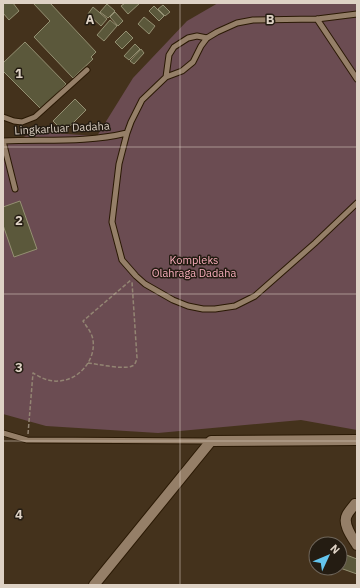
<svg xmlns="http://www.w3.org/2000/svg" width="360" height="588" font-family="'IBM Plex Sans',sans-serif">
  <rect width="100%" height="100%" fill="#44321c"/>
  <path fill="#6b4c52" d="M 218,3 L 357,3 L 357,430 L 301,420 L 158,433 L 46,426 L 3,414 L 3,145 L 36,132 L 97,136 L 133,78 L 187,21 Z"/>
  <path fill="#5b583b" stroke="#949072" d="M 3,3 L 13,3 L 19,11 L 9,20 L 3,13 Z
    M 33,3 L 50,3 L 96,52 L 91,57 L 93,59 L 73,78 L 34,37 L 50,21 Z
    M 125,3 L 140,3 L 128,14 L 121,6 Z
    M 107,4 L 115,11 L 108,18 L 100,12 Z
    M 163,5 L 170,12 L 165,16 L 158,9 Z
    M 154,6 L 164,16 L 159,21 L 149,11 Z
    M 93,7 L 107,19 L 101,26 L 88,14 Z
    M 115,12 L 123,21 L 118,26 L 110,17 Z
    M 144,17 L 155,26 L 149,34 L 138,24 Z
    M 110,20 L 117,26 L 104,41 L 97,35 Z
    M 126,31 L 133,38 L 122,49 L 115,42 Z
    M 25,42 L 66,84 L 41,109 L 3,71 L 3,63 Z
    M 135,44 L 140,49 L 129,60 L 124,56 Z
    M 141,49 L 144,53 L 134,64 L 130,61 Z
    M 75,99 L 86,110 L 64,132 L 53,121 Z
    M 20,201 L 37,249 L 14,257 L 3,225 L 3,207 Z
    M 341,553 L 357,559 L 357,574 L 340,568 L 340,557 Z"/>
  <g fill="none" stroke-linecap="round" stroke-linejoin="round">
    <defs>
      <path id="lane" d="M 317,19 L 357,79
        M 166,77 L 169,55 L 174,47 L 188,38 L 197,36 L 207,38
        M 3,117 L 14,121 L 22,122 L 35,117 L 87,70
        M 127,133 L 119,164 L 112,222 L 122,260 L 136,276 L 145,284 L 173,300 L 188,306 L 203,309 L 215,309 L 235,306 L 255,296 L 315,243 L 357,203
        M 3,141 C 44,139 86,143 127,133 L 131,122 L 142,100 L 166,77 L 182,71 L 193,62 L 201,46 L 207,38 L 217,32 L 237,23 L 253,20 L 317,19 L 357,14
        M 3,141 L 15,189
        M 3,433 L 27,440 L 210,441"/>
      <path id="street" d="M 355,504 C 353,507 349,511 347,515 C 342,524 352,537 357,545"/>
      <path id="secondary" d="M 94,585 L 211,441 L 357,440"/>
    </defs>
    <use href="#lane" stroke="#2a1904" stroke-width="7"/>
    <use href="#street" stroke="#2a1904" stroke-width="12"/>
    <use href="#secondary" stroke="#2a1904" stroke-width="12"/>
    <path stroke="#938573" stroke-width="1.5" stroke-dasharray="4 2" stroke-linecap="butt" d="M 88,363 C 98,364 124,370 132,366 C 135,365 136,362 137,358 L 132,282
      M 28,434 L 33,373 C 41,378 50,382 59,381 C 79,380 96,360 93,340 C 92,333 87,327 83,321 L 131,280"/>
    <use href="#lane" stroke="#957f68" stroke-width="5"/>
    <use href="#street" stroke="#957f68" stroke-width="10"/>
    <use href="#secondary" stroke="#957f68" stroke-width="10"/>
  </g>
  <path fill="none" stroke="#ded2c5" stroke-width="1" stroke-opacity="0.55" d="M 180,3 L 180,585M 3,147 L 357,147M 3,294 L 357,294M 3,441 L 357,441"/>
  <g text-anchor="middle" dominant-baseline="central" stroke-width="3" stroke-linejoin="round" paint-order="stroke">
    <g font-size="11" fill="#ded2c5" stroke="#241c12">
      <text transform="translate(62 128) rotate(-3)">Lingkarluar Dadaha</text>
    </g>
    <g font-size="11" fill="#f8aebc" stroke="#241c12">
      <text x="194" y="260">Kompleks<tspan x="194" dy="13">Olahraga Dadaha</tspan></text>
    </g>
  </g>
  <g font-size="13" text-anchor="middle" font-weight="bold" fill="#ded2c5" stroke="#241c12" stroke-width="3" stroke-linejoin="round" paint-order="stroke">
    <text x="90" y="24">A</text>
    <text x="270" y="24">B</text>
    <text x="19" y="78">1</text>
    <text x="19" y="225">2</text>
    <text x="19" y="372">3</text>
    <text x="19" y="519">4</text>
  </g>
  <rect width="360" height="588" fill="none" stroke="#ded2c5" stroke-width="8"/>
  <g transform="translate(328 556) rotate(46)"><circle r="19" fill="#241c12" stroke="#6e655a"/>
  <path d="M0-3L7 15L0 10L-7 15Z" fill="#64c5ee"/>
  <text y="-6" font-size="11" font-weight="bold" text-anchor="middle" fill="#ded2c5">N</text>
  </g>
</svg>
